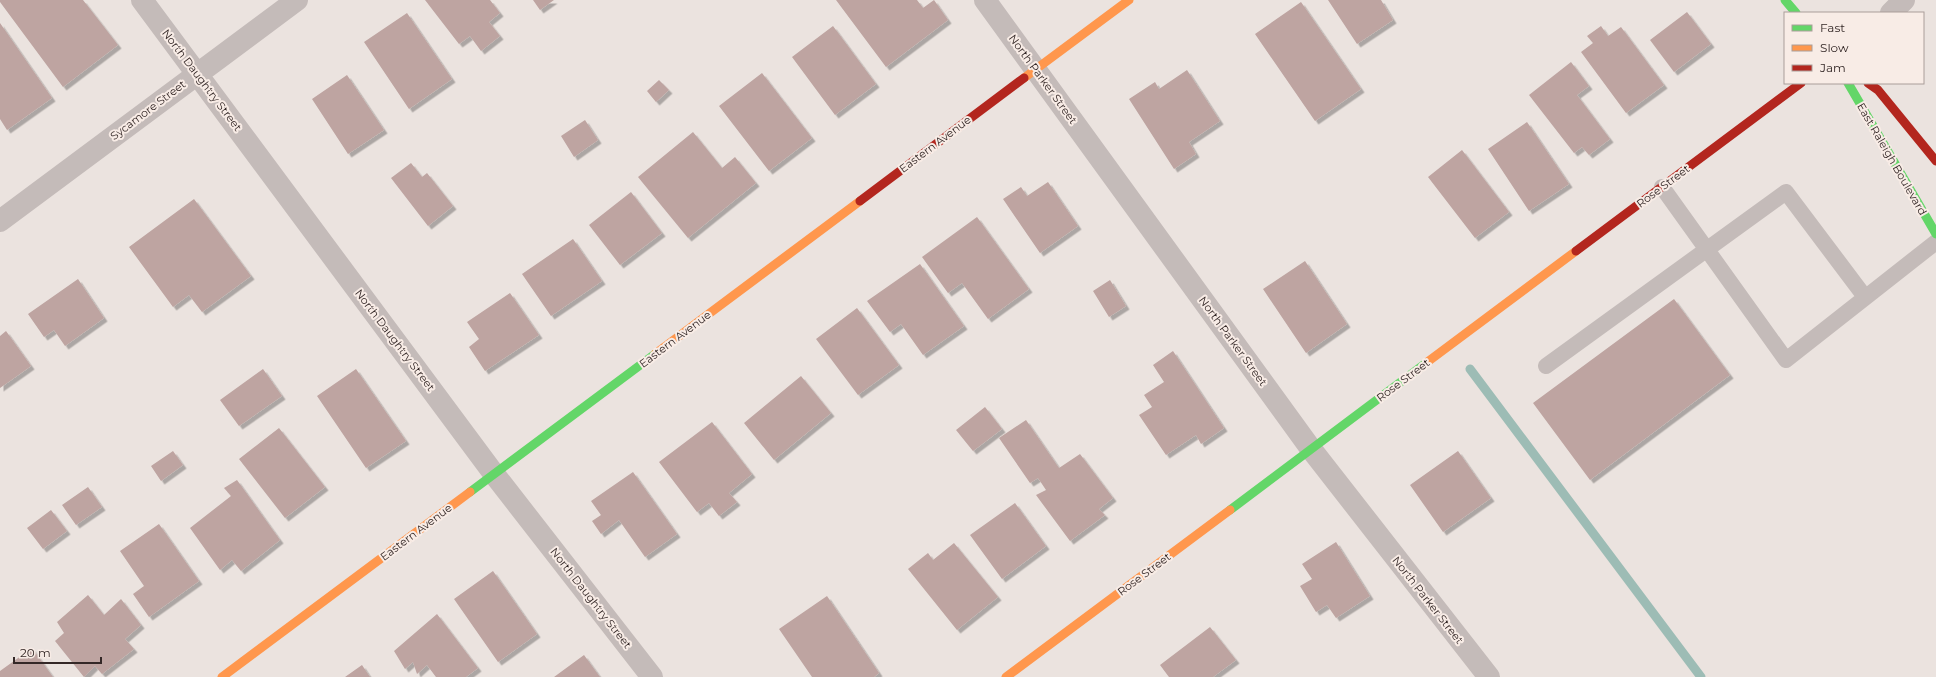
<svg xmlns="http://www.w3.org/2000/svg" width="1936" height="677" font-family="Montserrat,sans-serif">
  <defs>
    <filter id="shadow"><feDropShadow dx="3.5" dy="3.5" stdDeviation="0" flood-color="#0004"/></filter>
  </defs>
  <rect width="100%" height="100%" fill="#ebe3df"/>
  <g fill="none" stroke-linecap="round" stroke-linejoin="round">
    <path stroke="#9dbcb5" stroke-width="9" d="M 1470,369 L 1701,677"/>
  </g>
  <path fill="#bea4a1" filter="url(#shadow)" d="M 0,0 L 83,0 L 118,45 L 63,87 L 0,2 Z
    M 425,0 L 490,0 L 500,13 L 489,22 L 500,36 L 481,51 L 470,36 L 459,44 Z
    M 533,0 L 554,0 L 540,10 Z
    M 836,0 L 917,0 L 923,8 L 934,0 L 948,20 L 886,67 Z
    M 1328,0 L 1381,0 L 1393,20 L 1357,44 Z
    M 1301,2 L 1361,89 L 1315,121 L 1255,34 Z
    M 1687,12 L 1711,44 L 1674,72 L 1650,40 Z
    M 407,13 L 452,79 L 409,109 L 364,42 Z
    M 0,23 L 52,98 L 7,130 L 0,119 Z
    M 833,26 L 876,84 L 835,115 L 792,57 Z
    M 1601,26 L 1608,36 L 1621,27 L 1664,85 L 1626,113 L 1581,52 L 1593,43 L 1587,36 Z
    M 1571,62 L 1589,86 L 1577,95 L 1610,139 L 1589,155 L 1582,147 L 1574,153 L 1529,95 Z
    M 1187,70 L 1220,121 L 1189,142 L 1196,154 L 1174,169 L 1129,99 L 1155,82 L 1159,89 Z
    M 762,73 L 812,138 L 769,171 L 719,106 Z
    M 347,75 L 384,130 L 348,154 L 312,99 Z
    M 659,80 L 669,90 L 656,102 L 647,91 Z
    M 585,120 L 598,140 L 574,157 L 561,136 Z
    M 1527,122 L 1569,184 L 1529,211 L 1488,149 Z
    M 693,132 L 722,168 L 735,157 L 756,183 L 688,238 L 638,177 Z
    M 1462,150 L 1509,212 L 1475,238 L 1428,177 Z
    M 411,163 L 422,177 L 427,173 L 453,206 L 428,226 L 391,178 Z
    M 1048,182 L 1078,226 L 1040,253 L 1003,199 L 1021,187 L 1027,196 Z
    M 631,192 L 662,233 L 620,265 L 589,225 Z
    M 194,199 L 251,276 L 202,312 L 189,295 L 173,307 L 129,247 Z
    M 977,217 L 1029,289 L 988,319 L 962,283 L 948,293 L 922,257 Z
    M 573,239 L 602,281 L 551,316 L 522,274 Z
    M 1305,261 L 1347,324 L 1306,353 L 1263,289 Z
    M 920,264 L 964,326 L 923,355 L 901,324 L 890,332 L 867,301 Z
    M 78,279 L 104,318 L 65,346 L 54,330 L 44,337 L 28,314 Z
    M 1110,280 L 1126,306 L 1109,317 L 1093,291 Z
    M 510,293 L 539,335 L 485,371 L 469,347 L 479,339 L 467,322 Z
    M 1674,299 L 1730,375 L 1590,480 L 1533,403 Z
    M 857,308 L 899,365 L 858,395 L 816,339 Z
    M 6,331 L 31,366 L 0,388 L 0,336 Z
    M 1173,351 L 1224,428 L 1201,444 L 1196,435 L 1166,455 L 1139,415 L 1152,407 L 1144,395 L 1164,382 L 1153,365 Z
    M 263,369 L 282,396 L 239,426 L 220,400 Z
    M 356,369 L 406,441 L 366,468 L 317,396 Z
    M 801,376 L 831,413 L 774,460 L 744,423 Z
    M 985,407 L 1002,429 L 973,451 L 956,430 Z
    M 1026,420 L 1059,468 L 1080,454 L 1113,498 L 1099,509 L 1105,515 L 1070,541 L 1036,495 L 1046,490 L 1038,478 L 1030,483 L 999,438 Z
    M 712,422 L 752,474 L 729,493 L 737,502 L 719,516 L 709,503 L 697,512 L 659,462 Z
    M 279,428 L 325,487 L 285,518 L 239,459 Z
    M 173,451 L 183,465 L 161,481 L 151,466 Z
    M 1458,451 L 1491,498 L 1443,532 L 1410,485 Z
    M 633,472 L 677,534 L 645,557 L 619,520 L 601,534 L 592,521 L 601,515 L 591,501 Z
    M 237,480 L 280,540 L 241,571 L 232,560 L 220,570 L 190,528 L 231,496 L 224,488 Z
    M 88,487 L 102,507 L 76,525 L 62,505 Z
    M 1015,503 L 1046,546 L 1002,579 L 970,535 Z
    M 51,510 L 67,531 L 43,549 L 27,528 Z
    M 159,524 L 199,581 L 149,617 L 133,594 L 144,586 L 120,551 Z
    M 1336,542 L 1370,596 L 1336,618 L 1327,605 L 1316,612 L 1300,586 L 1312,579 L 1302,564 Z
    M 954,543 L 998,597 L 957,630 L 908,569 L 928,553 L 933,560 Z
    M 493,571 L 537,634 L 498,662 L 454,599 Z
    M 88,595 L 104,615 L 121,599 L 141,625 L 125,639 L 134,649 L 102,674 L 95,666 L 84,677 L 55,641 L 64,633 L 57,622 Z
    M 827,596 L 879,673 L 874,677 L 812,677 L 779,629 Z
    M 437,614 L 478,668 L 466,677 L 436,677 L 427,665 L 417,674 L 413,662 L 405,669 L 394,651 Z
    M 1210,627 L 1236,660 L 1213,677 L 1169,677 L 1160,665 Z
    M 32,648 L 53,677 L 0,677 L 0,671 Z
    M 584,655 L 600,677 L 554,677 Z
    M 362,665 L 370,677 L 345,677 Z"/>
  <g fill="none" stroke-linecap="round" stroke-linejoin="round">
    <path stroke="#c4bbb9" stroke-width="16" d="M 1662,187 L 1786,360 L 1936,242
      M 1546,366 L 1786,192 L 1865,297"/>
    <path stroke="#c4bbb9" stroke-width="22" d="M 142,0 L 494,474 L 652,677
      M 985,0 L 1311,449 L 1489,677
      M 1891,13 L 1904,0
      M 0,221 L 297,0"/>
    <path stroke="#63d668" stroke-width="9" d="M 1785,0 L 1796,13
      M 1848,83 L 1936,234
      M 470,492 L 655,354
      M 1230,510 L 1426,363"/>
    <path stroke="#ff974d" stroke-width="9" d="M 1024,78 L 1129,0
      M 655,354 L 860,201
      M 1426,363 L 1576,251
      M 222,677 L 470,492
      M 1006,677 L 1230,510"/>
    <path stroke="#b3261e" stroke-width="9" d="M 1868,83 L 1878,90 L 1936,161
      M 860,201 L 1024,78
      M 1576,251 L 1801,83"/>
  </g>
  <g text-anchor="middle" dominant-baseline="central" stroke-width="4" stroke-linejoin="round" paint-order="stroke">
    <g font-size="11" fill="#342827" stroke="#f8ece6">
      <text transform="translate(1043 79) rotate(54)">North Parker Street</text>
      <text transform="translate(202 80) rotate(53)">North Daughtry Street</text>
      <text transform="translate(148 110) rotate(-37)">Sycamore Street</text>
      <text transform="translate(935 144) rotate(-37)">Eastern Avenue</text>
      <text transform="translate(1892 159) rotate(60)">East Raleigh Boulevard</text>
      <text transform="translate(1663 186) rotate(-37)">Rose Street</text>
      <text transform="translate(675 339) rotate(-37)">Eastern Avenue</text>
      <text transform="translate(395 340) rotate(53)">North Daughtry Street</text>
      <text transform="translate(1233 341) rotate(54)">North Parker Street</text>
      <text transform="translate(1403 380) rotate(-37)">Rose Street</text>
      <text transform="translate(416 532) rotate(-37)">Eastern Avenue</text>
      <text transform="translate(1144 574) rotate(-37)">Rose Street</text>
      <text transform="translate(591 598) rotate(52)">North Daughtry Street</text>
      <text transform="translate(1428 600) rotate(52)">North Parker Street</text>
    </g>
  </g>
  <rect x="1784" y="12" width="140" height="72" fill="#f8ece6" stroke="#aa9e9a"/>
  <rect x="1792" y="25" width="20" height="6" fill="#63d668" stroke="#aa9e9a"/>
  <text x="1820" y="32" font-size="12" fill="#342827">Fast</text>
  <rect x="1792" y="45" width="20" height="6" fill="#ff974d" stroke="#aa9e9a"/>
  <text x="1820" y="52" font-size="12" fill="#342827">Slow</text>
  <rect x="1792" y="65" width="20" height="6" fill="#b3261e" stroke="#aa9e9a"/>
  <text x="1820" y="72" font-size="12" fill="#342827">Jam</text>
  <path d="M14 657v6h87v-6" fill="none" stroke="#342827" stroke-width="2"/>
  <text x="20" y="657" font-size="12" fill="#342827" stroke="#f8ece6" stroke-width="3" paint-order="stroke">20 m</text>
</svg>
